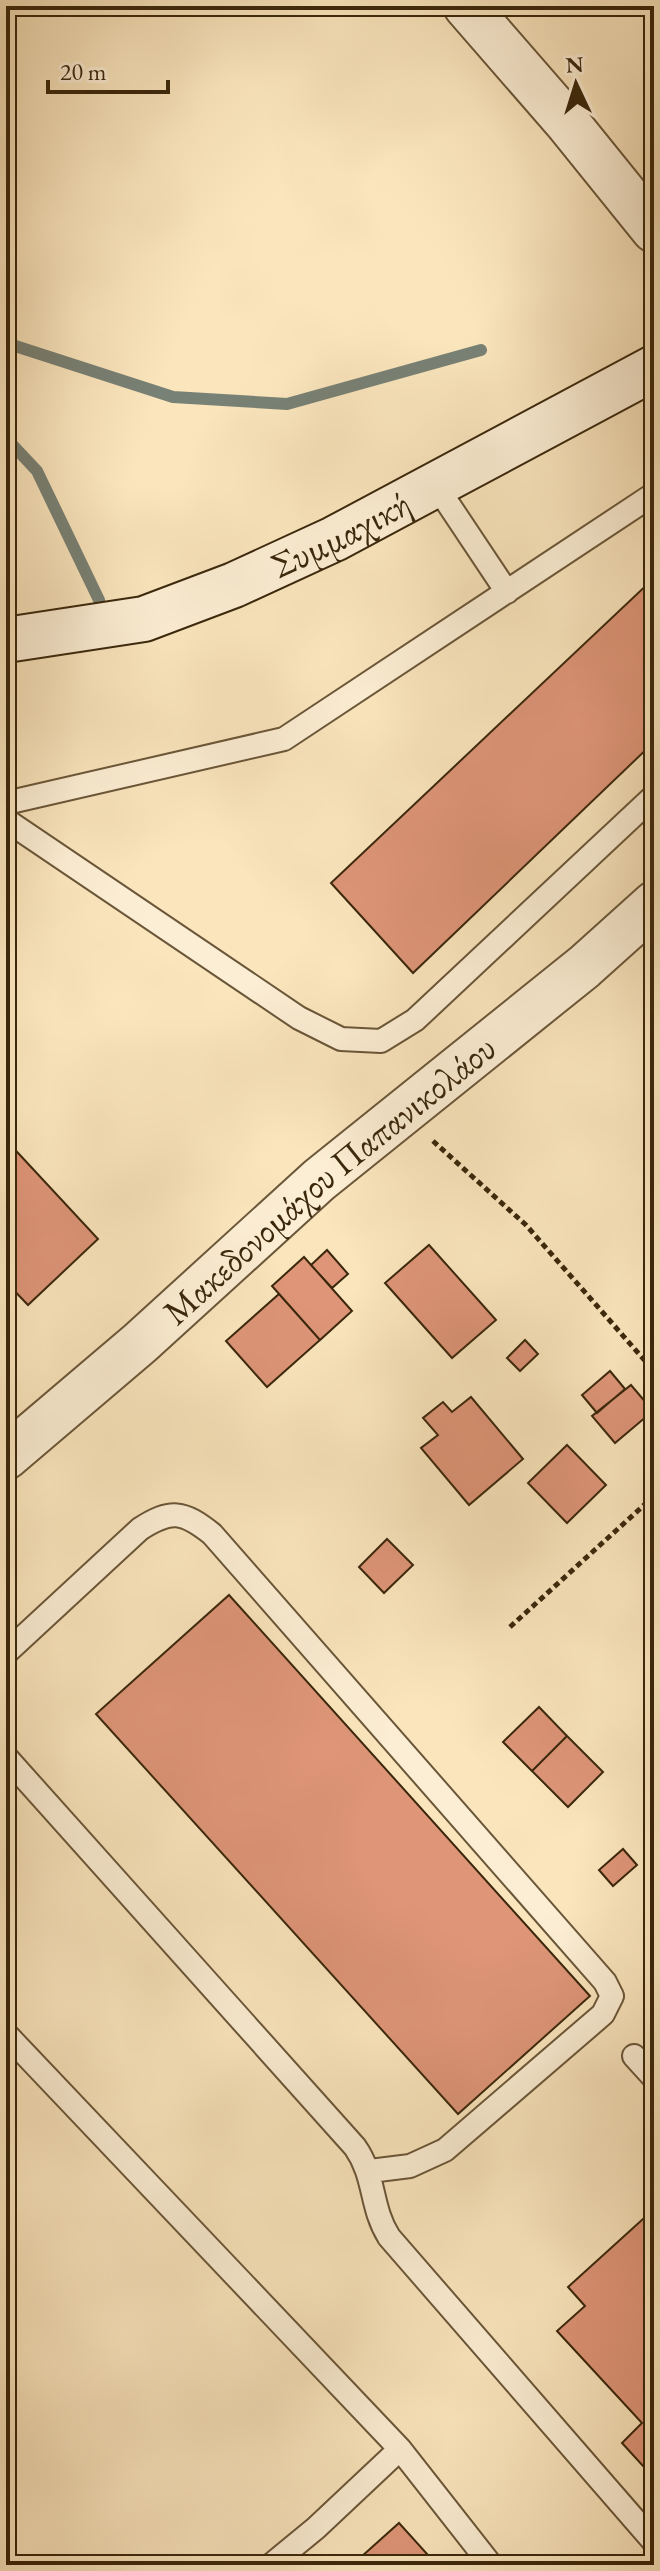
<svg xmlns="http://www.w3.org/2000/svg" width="660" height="2571" font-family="'EB Garamond',serif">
  <rect width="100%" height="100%" fill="#fae5bd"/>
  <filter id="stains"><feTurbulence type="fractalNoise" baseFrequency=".0025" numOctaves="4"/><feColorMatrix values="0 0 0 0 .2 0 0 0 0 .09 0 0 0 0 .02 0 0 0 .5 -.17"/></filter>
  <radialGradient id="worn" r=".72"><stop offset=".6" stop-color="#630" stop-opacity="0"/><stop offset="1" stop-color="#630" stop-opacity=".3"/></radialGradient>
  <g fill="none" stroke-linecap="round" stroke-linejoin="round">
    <path stroke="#788175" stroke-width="12" d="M 6,343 L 173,397 L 287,404 L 481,350
      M 6,438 L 37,471 L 99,600"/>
  </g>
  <path fill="#de9578" stroke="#3a270b" stroke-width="2" d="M 654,578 L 654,742 L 413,973 L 331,883 Z
    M 6,1140 L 98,1239 L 28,1305 L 6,1282 Z
    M 429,1245 L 496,1320 L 452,1358 L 385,1283 Z
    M 327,1250 L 348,1274 L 332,1288 L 311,1265 Z
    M 304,1257 L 352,1311 L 320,1340 L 272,1286 Z
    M 279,1294 L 320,1340 L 267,1387 L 226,1341 Z
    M 525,1340 L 538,1354 L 520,1371 L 507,1358 Z
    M 610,1371 L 625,1389 L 597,1413 L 582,1395 Z
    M 631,1385 L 653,1411 L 615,1443 L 592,1416 Z
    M 471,1397 L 523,1459 L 469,1505 L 421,1448 L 438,1435 L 423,1418 L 443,1402 L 452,1412 Z
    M 567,1445 L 606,1485 L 567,1523 L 528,1483 Z
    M 387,1539 L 413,1565 L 384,1593 L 359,1567 Z
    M 229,1595 L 590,1996 L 458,2114 L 96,1714 Z
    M 539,1707 L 567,1736 L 532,1771 L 503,1742 Z
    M 567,1736 L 603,1772 L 568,1807 L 532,1771 Z
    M 623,1849 L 637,1865 L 613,1886 L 599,1870 Z
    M 654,2209 L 654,2478 L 622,2443 L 642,2423 L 557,2331 L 585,2306 L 568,2287 Z
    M 399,2523 L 437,2565 L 352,2565 Z"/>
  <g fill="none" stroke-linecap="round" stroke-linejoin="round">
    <defs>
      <path id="lane" d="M 435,484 L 507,592
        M 6,803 L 284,739 L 654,494
        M 6,820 L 299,1018 L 341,1039 L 381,1041 L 415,1020 L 654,796
        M 6,1653 L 140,1529 C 171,1509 183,1511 212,1534 L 605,1982 L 612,1996 L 603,2014 L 445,2150 L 410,2166 L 370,2171
        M 6,1757 L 355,2147 C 376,2177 370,2207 389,2237 L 654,2542
        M 6,2034 L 400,2449 L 491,2565
        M 634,2056 L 654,2078
        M 271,2565 L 316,2528 L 400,2449"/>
      <g id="street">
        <path d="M 466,6 L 566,121 L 654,230"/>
        <path id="s1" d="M 6,1457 L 140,1343 L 319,1180 L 584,967 L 654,904"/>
      </g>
      <g id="secondary">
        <path id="s2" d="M 6,640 L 144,619 L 234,585 L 334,539 L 654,368"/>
      </g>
    </defs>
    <use href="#lane" stroke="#6a5638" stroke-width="26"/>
    <use href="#street" stroke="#6a5638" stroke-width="48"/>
    <use href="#secondary" stroke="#3a270b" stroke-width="48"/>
    <path stroke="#3a270b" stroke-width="5" stroke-dasharray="6 4" stroke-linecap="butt" d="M 433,1141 L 526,1225 L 654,1371
      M 510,1627 L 654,1496"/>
    <use href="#lane" stroke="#fceed4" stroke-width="22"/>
    <use href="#street" stroke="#fceed4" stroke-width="44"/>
    <use href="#secondary" stroke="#fceed4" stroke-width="44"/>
  </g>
  <g text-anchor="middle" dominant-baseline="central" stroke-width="6" stroke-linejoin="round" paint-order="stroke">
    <g font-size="36" fill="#3a270b" stroke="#fceed4">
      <text stroke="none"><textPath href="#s2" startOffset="354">Συμμαχική</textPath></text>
      <text stroke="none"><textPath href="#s1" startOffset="426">Μακεδονομάχου Παπανικολάου</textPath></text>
    </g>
  </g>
  <rect width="660" height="2571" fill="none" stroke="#fae5bd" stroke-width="32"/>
  <rect x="8" y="8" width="644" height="2555" fill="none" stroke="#3a270b" stroke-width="4"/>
  <rect x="16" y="16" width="628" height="2539" fill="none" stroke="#3a270b" stroke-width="2"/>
  <g transform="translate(576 84) rotate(356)" stroke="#fceed4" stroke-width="6" paint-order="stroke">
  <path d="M0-6L14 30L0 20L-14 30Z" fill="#3a270b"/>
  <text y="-12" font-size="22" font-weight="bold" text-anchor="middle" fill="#3a270b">N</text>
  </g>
  <path d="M48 80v12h120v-12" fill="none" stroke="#3a270b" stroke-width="4"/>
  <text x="60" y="80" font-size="24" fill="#3a270b" stroke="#fceed4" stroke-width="6" paint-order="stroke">20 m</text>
  <rect width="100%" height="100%" filter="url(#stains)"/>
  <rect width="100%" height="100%" fill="url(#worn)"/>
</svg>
